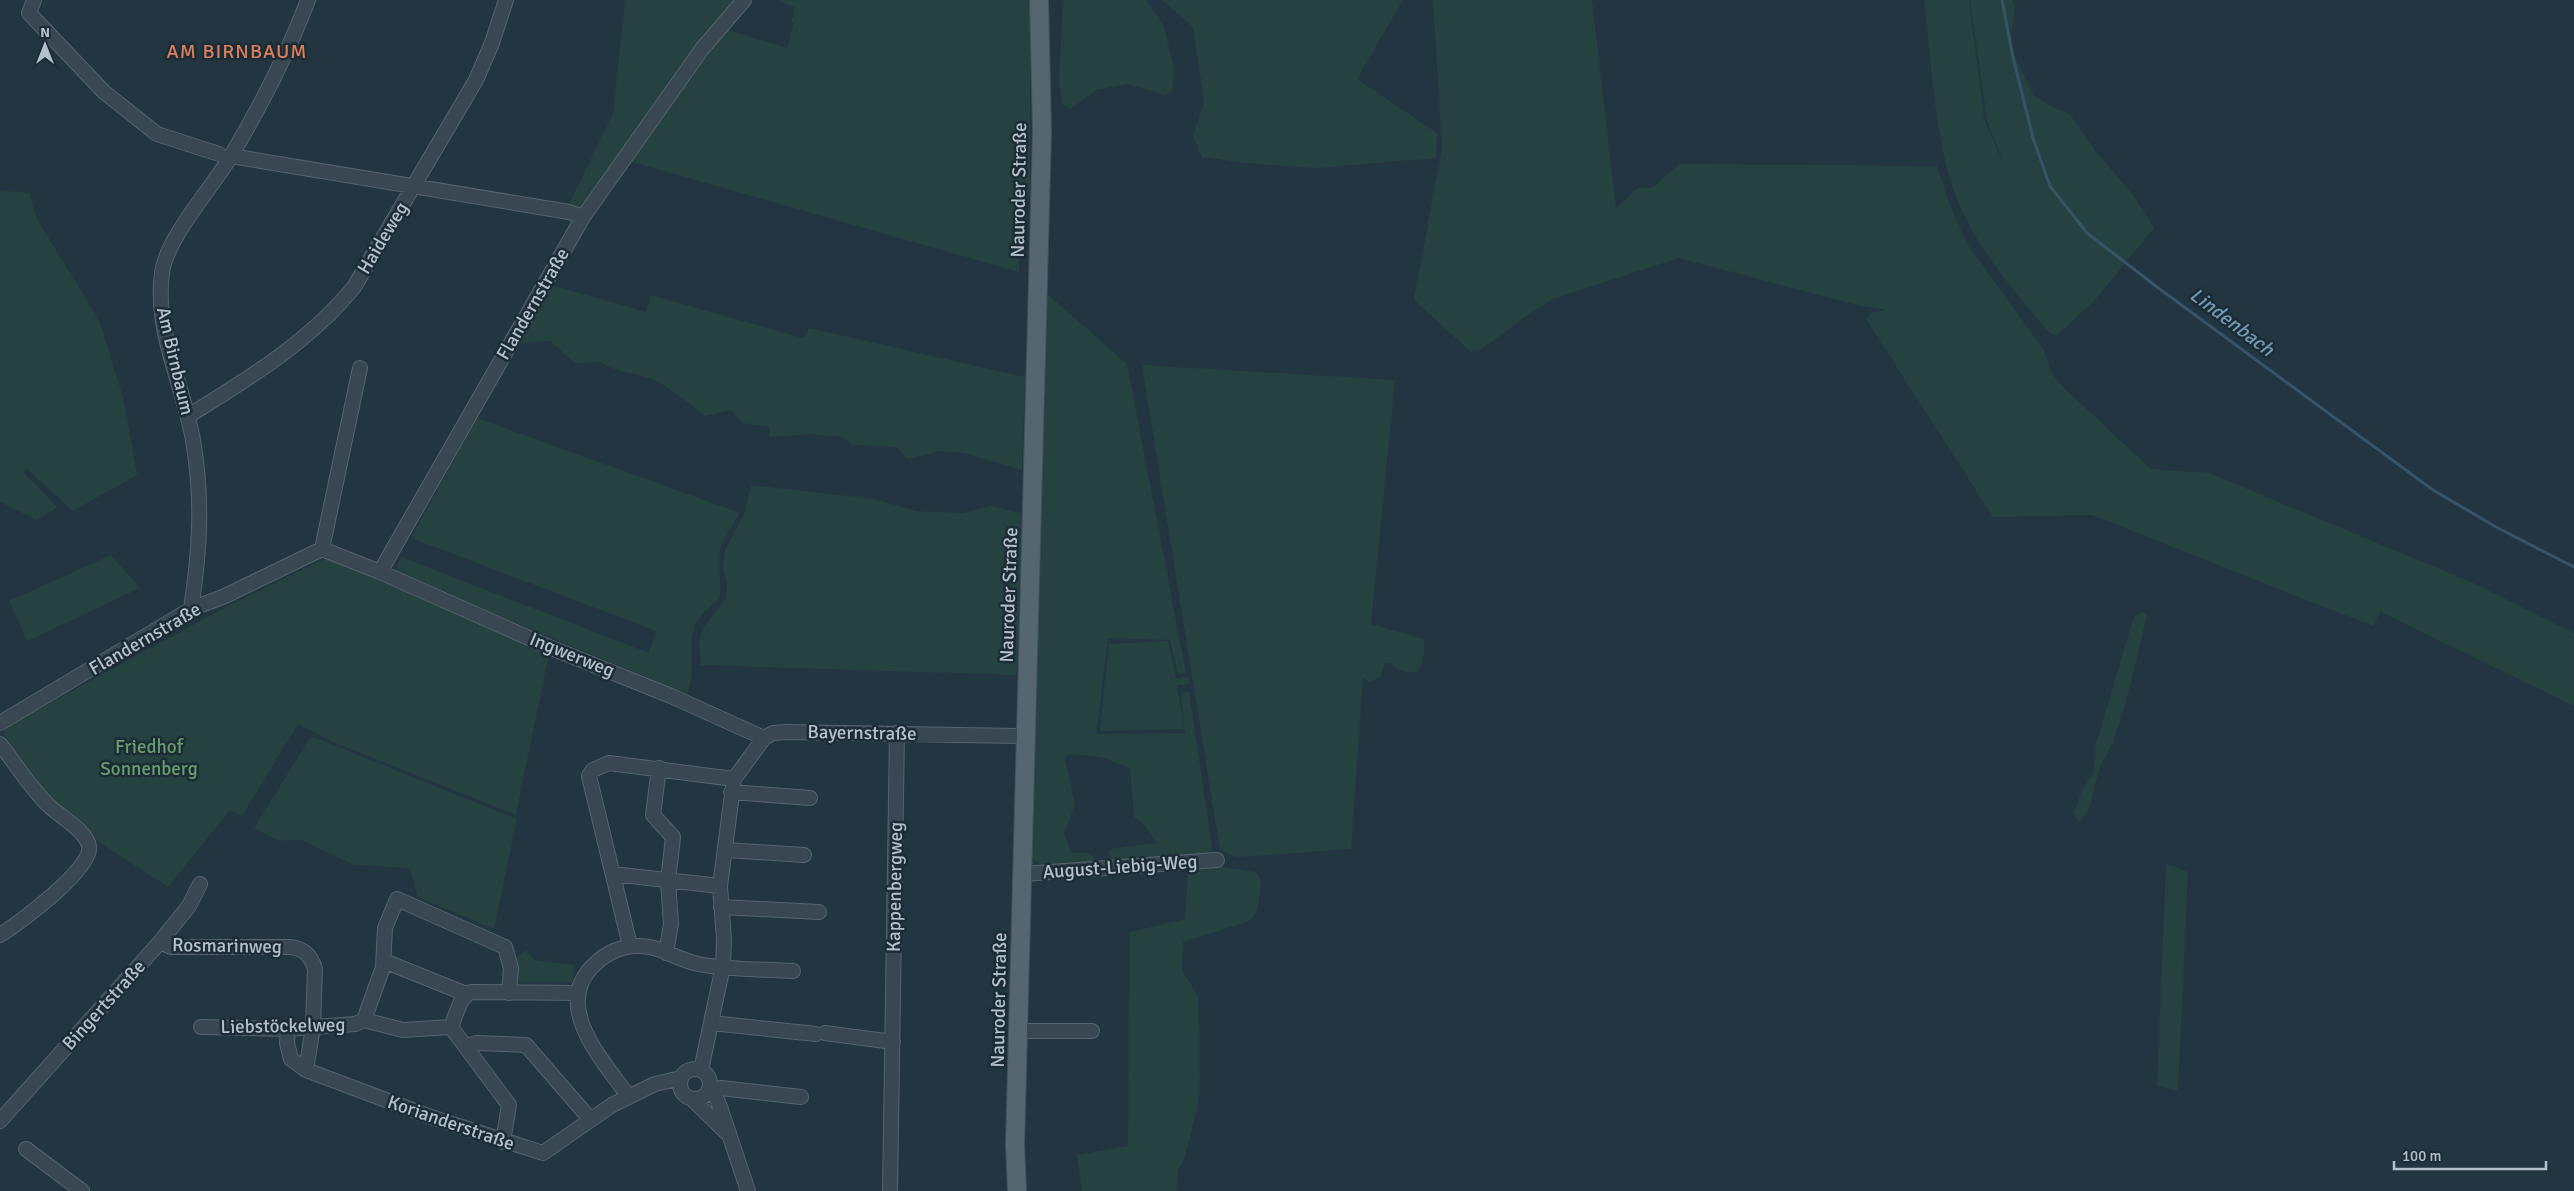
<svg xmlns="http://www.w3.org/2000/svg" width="2574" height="1191" font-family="Signika,sans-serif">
  <rect width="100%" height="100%" fill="#233541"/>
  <path fill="#254241" d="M 625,0 L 739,0 L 582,210 L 568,206 L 613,114 Z
    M 781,0 L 1030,0 L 1030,195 L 1019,207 L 1019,272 L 629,161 L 727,30 L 787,48 L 794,23 L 791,22 L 795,7 L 780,2 Z
    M 1063,0 L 1146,0 L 1164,26 L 1174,70 L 1172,91 L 1165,95 L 1127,84 L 1096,90 L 1071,109 L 1062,104 L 1059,81 Z
    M 1162,0 L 1403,0 L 1357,79 L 1437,133 L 1436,158 L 1316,168 L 1245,163 L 1202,157 L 1193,135 L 1204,102 L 1193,27 Z
    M 1433,0 L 1592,0 L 1616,208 L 1638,188 L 1652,188 L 1679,164 L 1937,166 L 1950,205 L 1967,244 L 2044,350 L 2052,374 L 2063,387 L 2151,469 L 2209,473 L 2478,585 L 2574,633 L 2574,706 L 2381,612 L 2373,626 L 2092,515 L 1993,517 L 1866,319 L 1871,313 L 1886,310 L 1857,305 L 1679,258 L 1555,298 L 1529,314 L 1480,350 L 1470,351 L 1414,300 L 1442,147 Z
    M 1924,0 L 1969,0 L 1984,118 L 2006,171 L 1987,120 L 1970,0 L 2012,0 L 2015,7 L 2011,36 L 2015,56 L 2033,95 L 2051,107 L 2069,113 L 2097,153 L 2133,195 L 2154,228 L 2094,301 L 2056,336 L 2048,332 C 2021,298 1990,264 1969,225 C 1934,161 1933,72 1924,0 Z
    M 0,190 L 29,193 L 37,219 L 99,320 L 123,397 L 137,475 L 73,511 L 26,468 L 23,472 L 57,507 L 37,520 L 0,502 Z
    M 554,286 L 646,312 L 651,295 L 803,338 L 809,328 L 1025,377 L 1022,470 L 964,453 L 941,451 L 907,459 L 897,447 L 853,445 L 842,437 L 812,434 L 770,437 L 769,427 L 742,423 L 731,410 L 705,416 C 691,405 676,392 660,383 C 639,371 618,375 601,362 L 575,363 L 550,341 L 520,343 Z
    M 1046,293 L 1127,364 L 1186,673 L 1178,674 L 1170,640 L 1108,638 L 1096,734 L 1185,733 L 1185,729 L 1100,731 L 1109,644 L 1168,641 L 1176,678 L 1189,677 L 1190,684 L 1177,685 L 1184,727 L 1181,692 L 1189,691 L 1212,846 L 1211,854 L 1113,862 L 1108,852 L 1110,849 L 1157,843 L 1142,822 L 1134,817 L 1130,768 L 1101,757 L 1070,754 L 1065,758 L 1075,805 L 1064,833 L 1071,853 C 1081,852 1088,851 1095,859 L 1094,862 L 1042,866 L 1032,858 L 1031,747 Z
    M 1142,365 L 1395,380 L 1371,624 L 1424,639 L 1424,656 L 1418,672 C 1407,673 1398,672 1391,663 L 1385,663 L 1380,677 L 1369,682 L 1363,678 L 1351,849 L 1236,857 L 1220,850 Z
    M 477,418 L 740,513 C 733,524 723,538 720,550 C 717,563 723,590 719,596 C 713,607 699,613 695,626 C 687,648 697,673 687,694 L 394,572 L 401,557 L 649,653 L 656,631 L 411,538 Z
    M 751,485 L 874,499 L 917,511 L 962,513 L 991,506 L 1021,513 L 1020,634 L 1016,675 L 701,665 L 699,644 L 702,630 L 727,596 L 727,582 L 723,567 L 725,550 L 744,514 Z
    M 111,555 L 140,588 L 27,641 L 9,601 Z
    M 327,558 L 549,653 L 516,815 L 333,742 L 298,724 L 242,816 L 230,810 L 168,887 L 98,841 L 50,799 L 4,734 L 5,727 L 230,605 Z
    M 2144,612 L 2147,615 C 2137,657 2128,701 2113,742 C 2109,752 2101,762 2098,773 C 2093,791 2093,809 2079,822 L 2074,812 L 2083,788 L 2093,774 L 2096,744 L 2134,616 Z
    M 311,736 L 517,819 L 494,929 L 418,897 L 410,868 L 354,865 L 302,840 L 279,841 L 254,828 Z
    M 2166,863 L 2188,872 L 2178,1091 L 2157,1086 Z
    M 1202,864 L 1255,872 L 1260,877 L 1261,884 L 1258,908 L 1253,917 L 1247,922 L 1183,942 L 1182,970 L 1198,996 L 1200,1083 L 1197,1109 L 1184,1160 L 1178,1170 L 1177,1191 L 1082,1191 L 1077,1155 L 1128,1146 L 1130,932 L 1185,919 L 1188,872 L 1190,869 Z
    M 526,950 L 535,960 L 574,965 L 573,982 L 520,982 L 516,977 L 516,958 Z"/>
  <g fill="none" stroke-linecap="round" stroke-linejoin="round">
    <path stroke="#365469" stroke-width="3" d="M 2002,0 L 2012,53 L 2033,138 L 2050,186 L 2087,233 L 2157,287 L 2433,490 L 2496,527 L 2574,567"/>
    <defs>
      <path id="minor" d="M 34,0 L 29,13 L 104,92 L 157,134 L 219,154
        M 231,156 L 569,212 L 583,217
        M 188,416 C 248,379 309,342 354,287 L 476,80 L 492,43 L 506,0
        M 322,549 L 360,368
        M 380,572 L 583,217 L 702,49 L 744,0
        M 191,609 C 200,550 203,499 193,440 C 183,385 154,329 162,273 C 166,238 212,188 231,156 C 260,107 288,53 308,0
        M 0,723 L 191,609 L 225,596 L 322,549 L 380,572 L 554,649 L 671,696 L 764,738
        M 0,744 C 16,764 31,789 49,806 C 61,817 86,831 89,846 C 94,868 18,924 0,935
        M 659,768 L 653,815 L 673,837 L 668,881 L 671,924 L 666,953
        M 731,792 L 810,798
        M 726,850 L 804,855
        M 613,874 L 720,886
        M 1023,874 L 1217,860
        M 721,907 L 819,912
        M 160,942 L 171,947 L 289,947 C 303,948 311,955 315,969 L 313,1027 L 306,1070
        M 630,946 L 589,776 L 593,770 L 609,763 L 734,779
        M 384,961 L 466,994
        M 364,1020 L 403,1030 L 451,1027
        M 711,1023 L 816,1034
        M 201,1027 L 288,1029 L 355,1024 L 364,1020 L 383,967 L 385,928 L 397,899 L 505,947 L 511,968 L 509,993
        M 288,1029 L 287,1043 L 291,1059 L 306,1070 L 431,1117 L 543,1153 L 612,1105 L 655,1084 L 681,1078
        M 1019,1031 L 1092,1031
        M 825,1033 L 893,1042
        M 467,1046 L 476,1043 L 526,1045 L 590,1119
        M680 1084a15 15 0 1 1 30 0a15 15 0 1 1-30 0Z
        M 701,1070 L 723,966 L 724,940 L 720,886 L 734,779 L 764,738 L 773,733 L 786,732 L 1025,736
        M 710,1086 L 719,1104 L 748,1191
        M 713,1091 L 721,1088 L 801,1097
        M 629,1097 C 604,1062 550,1005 595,964 C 606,953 623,945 640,946 C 660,946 678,960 698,964 C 728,970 762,969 793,971
        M 692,1099 L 728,1134
        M 0,1121 L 160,942 L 189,906 L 200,884
        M 503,1142 L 509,1105 L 451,1027 C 456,1016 459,997 471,992 L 578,993
        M 26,1149 L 82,1191
        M 890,1191 L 897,733"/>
      <path id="major" d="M 1017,1191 L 1015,1144 L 1042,131 L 1039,0"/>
    </defs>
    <use href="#minor" stroke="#55646e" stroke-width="16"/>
    <use href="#major" stroke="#41505a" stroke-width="20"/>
    <use href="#minor" stroke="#384751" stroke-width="14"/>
    <use href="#major" stroke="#556671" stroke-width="18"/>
  </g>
  <g text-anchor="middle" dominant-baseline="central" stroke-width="5" stroke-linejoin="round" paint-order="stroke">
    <g font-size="19" fill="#b4c1cb" stroke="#1c2c36">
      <text transform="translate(1019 190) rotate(-89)">Nauroder Straße</text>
      <text transform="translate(383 238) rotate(-59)">Haideweg</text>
      <text transform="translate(533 304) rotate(-60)">Flandernstraße</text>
      <text transform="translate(175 361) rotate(77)">Am Birnbaum</text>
      <text transform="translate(1009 595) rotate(-88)">Nauroder Straße</text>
      <text transform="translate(145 639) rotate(-30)">Flandernstraße</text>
      <text transform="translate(572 655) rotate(22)">Ingwerweg</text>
      <text transform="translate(862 733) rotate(1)">Bayernstraße</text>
      <text transform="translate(1120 867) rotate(-4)">August-Liebig-Weg</text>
      <text transform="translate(895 887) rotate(-89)">Kappenbergweg</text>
      <text transform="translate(227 946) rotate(1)">Rosmarinweg</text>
      <text transform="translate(999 1000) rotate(-89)">Nauroder Straße</text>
      <text transform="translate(104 1005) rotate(-48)">Bingertstraße</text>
      <text transform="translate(283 1026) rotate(-1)">Liebstöckelweg</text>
      <text transform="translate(451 1123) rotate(19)">Korianderstraße</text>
    </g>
    <g font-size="19" fill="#699e6c" stroke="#1c2c36">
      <text x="149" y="747">Friedhof<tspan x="149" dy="22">Sonnenberg</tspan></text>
    </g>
    <g font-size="20" letter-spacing="1" fill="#dd7f5d" stroke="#1c2c36">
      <text x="237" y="51">AM BIRNBAUM</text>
    </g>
    <g font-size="20" font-style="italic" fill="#7298b1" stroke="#1c2c36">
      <text transform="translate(2232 322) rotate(37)">Lindenbach</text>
    </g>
  </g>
  <g transform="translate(45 45)" stroke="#1c2c36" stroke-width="4" paint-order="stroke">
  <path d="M0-4L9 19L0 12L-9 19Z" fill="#b4c1cb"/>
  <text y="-8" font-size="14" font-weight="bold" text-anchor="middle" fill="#b4c1cb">N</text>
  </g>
  <path d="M2394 1161v8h152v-8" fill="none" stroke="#b4c1cb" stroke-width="2.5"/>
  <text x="2402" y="1161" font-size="15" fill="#b4c1cb" stroke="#1c2c36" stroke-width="4" paint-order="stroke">100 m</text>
</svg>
